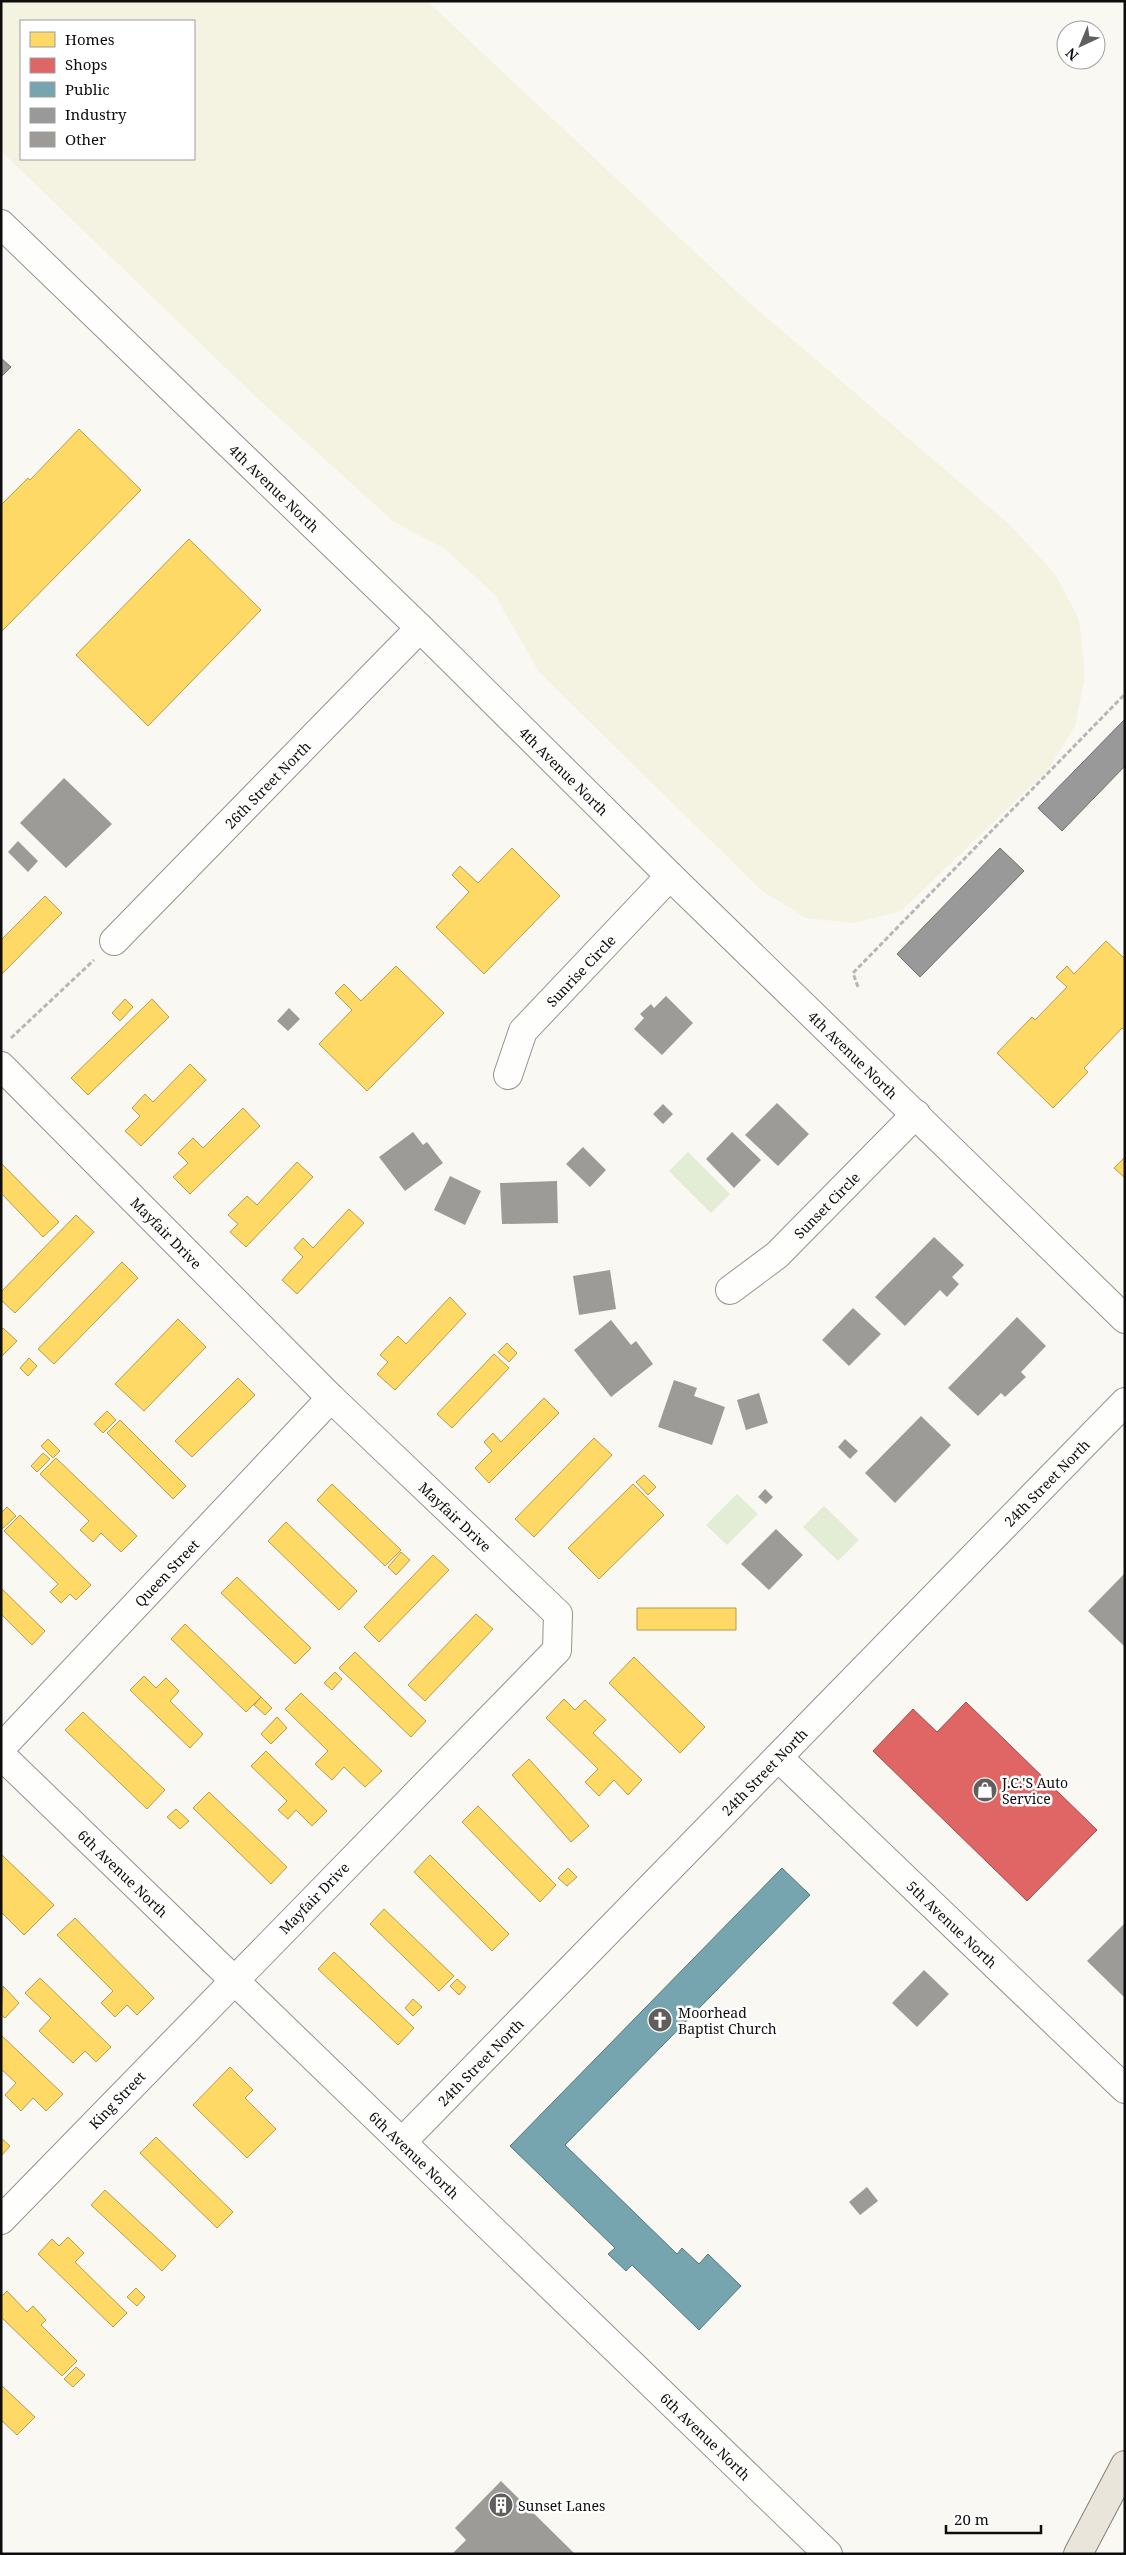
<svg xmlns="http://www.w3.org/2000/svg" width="1126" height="2555" font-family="'Noto Serif',serif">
  <rect width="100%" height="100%" fill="#faf8f2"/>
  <path fill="#f4f2e0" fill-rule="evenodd" d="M 1,1 L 427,1 L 747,301 L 1010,525 L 1055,574 L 1079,620 L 1085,676 L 1075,726 L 1048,770 L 901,911 L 854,923 L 806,918 L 762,891 L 539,672 L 495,595 L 445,549 L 394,522 L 255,396 L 1,151 ZM 21,21 L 194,21 L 194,159 L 21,159 Z"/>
  <path fill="#e3ecd4" d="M 688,1152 L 730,1194 L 711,1213 L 669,1171 Z
    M 737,1494 L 758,1514 L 727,1545 L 706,1525 Z
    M 824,1506 L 859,1540 L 838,1561 L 803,1527 Z"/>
  <path fill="#ffd966" stroke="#b69c4b" d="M 79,429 L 141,490 L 1,632 L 1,505 L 28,478 L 30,480 Z
    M 189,539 L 261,610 L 148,726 L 76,655 Z
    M 512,848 L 560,896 L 484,974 L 436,927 L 469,892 L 452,875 L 460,866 L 478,883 Z
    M 45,896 L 62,913 L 1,975 L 1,940 Z
    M 1106,941 L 1125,959 L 1125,1031 L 1122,1028 L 1084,1068 L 1088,1072 L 1053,1108 L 997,1053 L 1032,1017 L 1035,1020 L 1067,987 L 1056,977 L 1067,966 L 1074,974 Z
    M 396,966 L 444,1013 L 367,1091 L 319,1044 L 352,1010 L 335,993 L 344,984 L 361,1001 Z
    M 125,999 L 133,1007 L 120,1021 L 112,1013 Z
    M 152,999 L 169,1017 L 88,1095 L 71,1078 Z
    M 190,1064 L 206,1080 L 141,1146 L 125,1131 L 140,1116 L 132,1108 L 145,1094 L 153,1102 Z
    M 243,1108 L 260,1126 L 190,1194 L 173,1177 L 188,1163 L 178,1153 L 193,1138 L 203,1148 Z
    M 1125,1157 L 1125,1178 L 1114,1168 Z
    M 297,1162 L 313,1177 L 246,1247 L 230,1232 L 238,1224 L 228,1215 L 247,1196 L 257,1205 Z
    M 1,1163 L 59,1222 L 43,1237 L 1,1193 Z
    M 349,1209 L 364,1223 L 297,1294 L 282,1280 L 303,1257 L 294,1248 L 303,1238 L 313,1248 Z
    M 76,1215 L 94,1232 L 15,1313 L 1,1300 L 1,1292 Z
    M 122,1262 L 138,1278 L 54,1364 L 38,1349 Z
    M 450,1297 L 466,1314 L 395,1390 L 377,1374 L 388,1362 L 380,1355 L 398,1336 L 406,1344 Z
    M 178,1319 L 206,1347 L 144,1411 L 115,1384 Z
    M 3,1328 L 17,1341 L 1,1357 L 1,1329 Z
    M 507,1343 L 517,1353 L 509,1362 L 498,1352 Z
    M 494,1354 L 509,1368 L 452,1428 L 437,1414 Z
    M 29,1358 L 37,1366 L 28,1376 L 20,1368 Z
    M 238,1378 L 255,1395 L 192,1457 L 175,1441 Z
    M 544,1398 L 559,1413 L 489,1483 L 475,1468 L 492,1451 L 484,1442 L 493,1433 L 501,1442 Z
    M 107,1411 L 116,1420 L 103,1433 L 94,1424 Z
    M 120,1420 L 186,1486 L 173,1499 L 107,1433 Z
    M 594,1438 L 612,1455 L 534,1537 L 515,1519 Z
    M 48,1439 L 60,1451 L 53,1458 L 41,1446 Z
    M 43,1453 L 50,1459 L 37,1472 L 31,1466 Z
    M 56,1458 L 137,1536 L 121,1552 L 101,1533 L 93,1542 L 80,1530 L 89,1521 L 40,1474 Z
    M 644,1475 L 656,1487 L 648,1495 L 636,1482 Z
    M 332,1484 L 401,1550 L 385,1566 L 317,1500 Z
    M 633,1484 L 664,1515 L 599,1579 L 568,1548 Z
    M 7,1507 L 16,1516 L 2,1529 L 1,1513 Z
    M 20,1515 L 91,1585 L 76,1600 L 70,1594 L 61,1603 L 50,1592 L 58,1584 L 4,1531 Z
    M 286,1522 L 357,1591 L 339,1610 L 268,1541 Z
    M 401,1552 L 410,1560 L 396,1575 L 388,1567 Z
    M 433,1555 L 449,1570 L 379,1642 L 364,1627 Z
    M 237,1577 L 311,1648 L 295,1664 L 221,1593 Z
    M 1,1588 L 45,1631 L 32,1645 L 1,1614 Z
    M 637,1608 L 736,1608 L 736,1630 L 637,1630 Z
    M 476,1614 L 493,1629 L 425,1701 L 408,1685 Z
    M 185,1624 L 261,1697 L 246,1712 L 171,1639 Z
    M 355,1652 L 426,1721 L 411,1737 L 339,1668 Z
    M 634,1657 L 705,1727 L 680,1753 L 609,1683 Z
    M 335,1672 L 342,1679 L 332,1690 L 324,1683 Z
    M 144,1676 L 156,1688 L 166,1678 L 179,1691 L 170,1701 L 203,1734 L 190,1748 L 130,1690 Z
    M 301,1693 L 382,1771 L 365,1787 L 344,1767 L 332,1780 L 315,1764 L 328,1751 L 285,1709 Z
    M 261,1697 L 272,1708 L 265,1715 L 254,1705 Z
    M 564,1699 L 575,1710 L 585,1700 L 606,1720 L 593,1733 L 642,1780 L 628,1795 L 614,1780 L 599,1796 L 585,1782 L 598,1769 L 546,1718 Z
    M 83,1712 L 165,1790 L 147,1809 L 65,1730 Z
    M 277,1717 L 287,1728 L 271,1744 L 261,1734 Z
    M 266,1751 L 327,1811 L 312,1826 L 296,1810 L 288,1819 L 278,1810 L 287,1801 L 251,1766 Z
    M 529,1759 L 589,1826 L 571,1842 L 512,1775 Z
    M 209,1792 L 287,1867 L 271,1884 L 193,1808 Z
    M 478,1806 L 556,1885 L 540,1902 L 462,1822 Z
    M 176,1809 L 189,1821 L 180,1829 L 167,1817 Z
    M 1,1854 L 54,1905 L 24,1935 L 1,1912 Z
    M 430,1855 L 509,1934 L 492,1951 L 414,1872 Z
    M 568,1868 L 577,1877 L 567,1886 L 558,1878 Z
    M 384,1909 L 454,1976 L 439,1991 L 370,1924 Z
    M 75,1918 L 154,1998 L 137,2015 L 127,2005 L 115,2017 L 101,2003 L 113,1991 L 57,1935 Z
    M 334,1952 L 414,2028 L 398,2045 L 318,1969 Z
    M 40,1978 L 111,2047 L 96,2062 L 85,2051 L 73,2063 L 39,2031 L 51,2018 L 25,1993 Z
    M 457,1979 L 466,1987 L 459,1995 L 450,1986 Z
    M 3,1986 L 19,2003 L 5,2018 L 1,2015 Z
    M 413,1999 L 422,2007 L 413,2016 L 405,2008 Z
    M 1,2035 L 63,2094 L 46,2111 L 33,2098 L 21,2111 L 5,2095 L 16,2083 L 1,2069 Z
    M 230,2067 L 253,2090 L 245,2098 L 276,2129 L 247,2158 L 193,2105 Z
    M 156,2137 L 233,2212 L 217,2228 L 140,2153 Z
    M 1,2138 L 10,2146 L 1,2156 Z
    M 105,2190 L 176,2256 L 162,2271 L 91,2205 Z
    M 68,2237 L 84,2253 L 75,2262 L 127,2313 L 113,2327 L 38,2254 L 52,2239 L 59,2246 Z
    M 136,2288 L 145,2297 L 137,2306 L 127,2297 Z
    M 7,2291 L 27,2312 L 33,2306 L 46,2320 L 41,2325 L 77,2361 L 62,2376 L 1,2317 L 1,2297 Z
    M 76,2367 L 85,2375 L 73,2387 L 64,2379 Z
    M 1,2385 L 35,2417 L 17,2435 L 1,2420 Z"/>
  <path fill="#e06666" stroke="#a14b4b" d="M 966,1702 L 1097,1830 L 1027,1901 L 873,1751 L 913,1709 L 937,1732 Z"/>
  <path fill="#76a5af" stroke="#56777e" d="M 782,1868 L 810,1895 L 565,2145 L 677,2254 L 682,2248 L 699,2264 L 708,2254 L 741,2286 L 699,2330 L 632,2265 L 626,2271 L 608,2254 L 615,2248 L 510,2146 Z"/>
  <path fill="#999" stroke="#6f6f6f" d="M 1,358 L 11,367 L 1,377 Z
    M 1125,719 L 1125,766 L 1062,831 L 1038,808 Z
    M 1000,848 L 1024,871 L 920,977 L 897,954 Z"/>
  <path fill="#9d9b97" d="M 64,778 L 112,824 L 66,868 L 20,823 Z
    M 18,841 L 38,861 L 28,872 L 8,852 Z
    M 666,996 L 693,1023 L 662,1055 L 634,1029 L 644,1018 L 640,1014 L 651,1004 L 654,1008 Z
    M 289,1008 L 300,1019 L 288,1031 L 277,1021 Z
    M 777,1103 L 809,1134 L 778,1166 L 745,1135 Z
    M 663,1104 L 673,1114 L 663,1124 L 653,1114 Z
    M 413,1132 L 423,1145 L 427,1142 L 443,1163 L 405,1191 L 379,1157 Z
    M 732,1132 L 761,1160 L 734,1188 L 706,1159 Z
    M 583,1147 L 606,1170 L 590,1187 L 566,1164 Z
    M 450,1176 L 481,1191 L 465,1225 L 434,1210 Z
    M 557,1181 L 558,1223 L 502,1224 L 500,1183 Z
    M 934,1237 L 964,1265 L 952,1277 L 959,1284 L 947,1297 L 940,1290 L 905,1326 L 875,1297 Z
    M 610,1270 L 616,1309 L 579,1315 L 573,1276 Z
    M 853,1308 L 881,1334 L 849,1366 L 822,1340 Z
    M 1017,1317 L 1046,1346 L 1021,1372 L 1026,1377 L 1005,1397 L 1001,1393 L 978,1416 L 948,1388 Z
    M 611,1320 L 631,1345 L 636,1341 L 653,1364 L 611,1397 L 574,1350 Z
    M 674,1380 L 697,1388 L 694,1396 L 725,1407 L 712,1445 L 658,1427 Z
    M 759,1393 L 768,1423 L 746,1430 L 737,1400 Z
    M 921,1416 L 951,1445 L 895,1503 L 865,1473 Z
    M 845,1439 L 858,1451 L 850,1459 L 838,1447 Z
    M 765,1489 L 773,1497 L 766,1504 L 758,1497 Z
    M 776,1529 L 803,1555 L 769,1590 L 741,1564 Z
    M 1125,1573 L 1125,1647 L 1088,1611 Z
    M 1125,1923 L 1125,1998 L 1087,1961 Z
    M 924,1970 L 949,1994 L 917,2027 L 892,2003 Z
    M 867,2187 L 878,2201 L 860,2215 L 849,2202 Z
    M 501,2481 L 575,2554 L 452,2554 L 466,2540 L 455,2528 Z"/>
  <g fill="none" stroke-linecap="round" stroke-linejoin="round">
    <defs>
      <g id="street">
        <path id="s1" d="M 1,224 L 420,628 L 670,876 L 1125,1319"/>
        <path id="s2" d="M 114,941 L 420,628"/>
        <path id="s3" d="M 1,1066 L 331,1398 L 558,1614 L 557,1650 L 1,2220"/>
        <path id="s4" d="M 508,1075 L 523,1031 L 670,876"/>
        <path id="s5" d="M 730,1290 L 777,1255 L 916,1114"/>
        <path id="s6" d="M 1,1748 L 331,1398"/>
        <path id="s7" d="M 1,1755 L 828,2554"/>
        <path id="s8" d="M 779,1758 L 1125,2089"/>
        <path id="s9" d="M 402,2142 L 1125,1402"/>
      </g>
      <path id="primary" d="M 1078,2554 L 1125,2465"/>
    </defs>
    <use href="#street" stroke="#949390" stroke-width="30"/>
    <use href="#primary" stroke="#81807d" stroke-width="30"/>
    <path stroke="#b8b7b6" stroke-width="3" stroke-dasharray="5 2.5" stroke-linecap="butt" d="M 858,987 L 853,973 L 1125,694
      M 11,1038 L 94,960"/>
    <use href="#street" stroke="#fefefd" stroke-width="28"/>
    <use href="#primary" stroke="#eae5da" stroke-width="28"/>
  </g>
  <defs>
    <symbol id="shop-disc" viewBox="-11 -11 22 22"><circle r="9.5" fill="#605f5d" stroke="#fff"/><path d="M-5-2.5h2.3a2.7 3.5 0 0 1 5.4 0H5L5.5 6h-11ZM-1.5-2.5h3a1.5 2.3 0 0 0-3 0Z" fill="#fff"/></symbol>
    <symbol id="church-disc" viewBox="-11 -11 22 22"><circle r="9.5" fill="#605f5d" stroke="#fff"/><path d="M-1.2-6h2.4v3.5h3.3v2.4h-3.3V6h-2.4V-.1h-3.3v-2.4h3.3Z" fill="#fff"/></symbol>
    <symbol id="building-disc" viewBox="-11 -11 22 22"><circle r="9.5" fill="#605f5d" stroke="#fff"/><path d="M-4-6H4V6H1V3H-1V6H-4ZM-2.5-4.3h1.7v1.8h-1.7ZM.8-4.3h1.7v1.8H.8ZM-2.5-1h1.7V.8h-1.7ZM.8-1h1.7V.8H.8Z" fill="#fff"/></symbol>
  </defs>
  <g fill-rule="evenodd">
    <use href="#shop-disc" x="971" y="1776" width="28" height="28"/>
    <use href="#church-disc" x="646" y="2006" width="28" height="28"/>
    <use href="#building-disc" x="487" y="2491" width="28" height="28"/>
  </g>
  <g text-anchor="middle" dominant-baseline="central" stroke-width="5" stroke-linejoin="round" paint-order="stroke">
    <g font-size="14" fill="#0d0d0d" stroke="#fff">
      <text stroke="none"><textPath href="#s1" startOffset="380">4th Avenue North</textPath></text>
      <text stroke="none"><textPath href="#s1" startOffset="785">4th Avenue North</textPath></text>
      <text stroke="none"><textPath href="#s2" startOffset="219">26th Street North</textPath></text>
      <text stroke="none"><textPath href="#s4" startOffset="130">Sunrise Circle</textPath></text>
      <text stroke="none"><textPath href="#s1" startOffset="1190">4th Avenue North</textPath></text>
      <text stroke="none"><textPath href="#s5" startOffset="129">Sunset Circle</textPath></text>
      <text stroke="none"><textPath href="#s3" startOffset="235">Mayfair Drive</textPath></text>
      <text stroke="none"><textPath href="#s9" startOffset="922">24th Street North</textPath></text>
      <text stroke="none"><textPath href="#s3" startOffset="640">Mayfair Drive</textPath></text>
      <text stroke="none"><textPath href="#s6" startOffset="241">Queen Street</textPath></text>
      <text stroke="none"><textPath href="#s9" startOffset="518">24th Street North</textPath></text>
      <text stroke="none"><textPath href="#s7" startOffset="170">6th Avenue North</textPath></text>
      <text transform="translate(314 1898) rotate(-46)">Mayfair Drive</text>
      <text stroke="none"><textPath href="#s8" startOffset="240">5th Avenue North</textPath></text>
      <text stroke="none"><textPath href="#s9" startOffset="112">24th Street North</textPath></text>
      <text transform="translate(117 2100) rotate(-46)">King Street</text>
      <text stroke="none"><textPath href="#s7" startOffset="575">6th Avenue North</textPath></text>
      <text stroke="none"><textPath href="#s7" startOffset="980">6th Avenue North</textPath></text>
    </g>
    <g font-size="14" fill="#0d0d0d" stroke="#fff" text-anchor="start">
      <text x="1002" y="1782">J.C.'S Auto<tspan x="1002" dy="16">Service</tspan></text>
      <text x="678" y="2012">Moorhead<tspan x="678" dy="16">Baptist Church</tspan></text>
      <text x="518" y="2505">Sunset Lanes</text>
    </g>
  </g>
  <rect width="1126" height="2555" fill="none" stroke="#0d0d0d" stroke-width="5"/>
  <rect x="20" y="20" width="175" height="140" fill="#ffffff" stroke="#9e9e9e"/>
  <rect x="30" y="32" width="25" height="15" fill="#ffd966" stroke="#9e9e9e"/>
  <text x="65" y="45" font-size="15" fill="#0d0d0d">Homes</text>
  <rect x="30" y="58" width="25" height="15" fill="#e06666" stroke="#9e9e9e"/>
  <text x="65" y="70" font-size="15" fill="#0d0d0d">Shops</text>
  <rect x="30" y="82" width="25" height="15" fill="#76a5af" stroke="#9e9e9e"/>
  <text x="65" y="95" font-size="15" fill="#0d0d0d">Public</text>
  <rect x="30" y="108" width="25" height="15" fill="#999999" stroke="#9e9e9e"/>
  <text x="65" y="120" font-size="15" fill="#0d0d0d">Industry</text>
  <rect x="30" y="132" width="25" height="15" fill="#9d9b97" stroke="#9e9e9e"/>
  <text x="65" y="145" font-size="15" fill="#0d0d0d">Other</text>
  <g transform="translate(1081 45) rotate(224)"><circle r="24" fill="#ffffff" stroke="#9e9e9e"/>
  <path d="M0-4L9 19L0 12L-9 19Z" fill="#605f5d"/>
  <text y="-8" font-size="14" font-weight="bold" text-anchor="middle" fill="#0d0d0d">N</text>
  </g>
  <path d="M946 2525v8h95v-8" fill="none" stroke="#0d0d0d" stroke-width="2.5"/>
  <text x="954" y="2525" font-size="15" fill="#0d0d0d" stroke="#ffffff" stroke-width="4" paint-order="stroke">20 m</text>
</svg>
